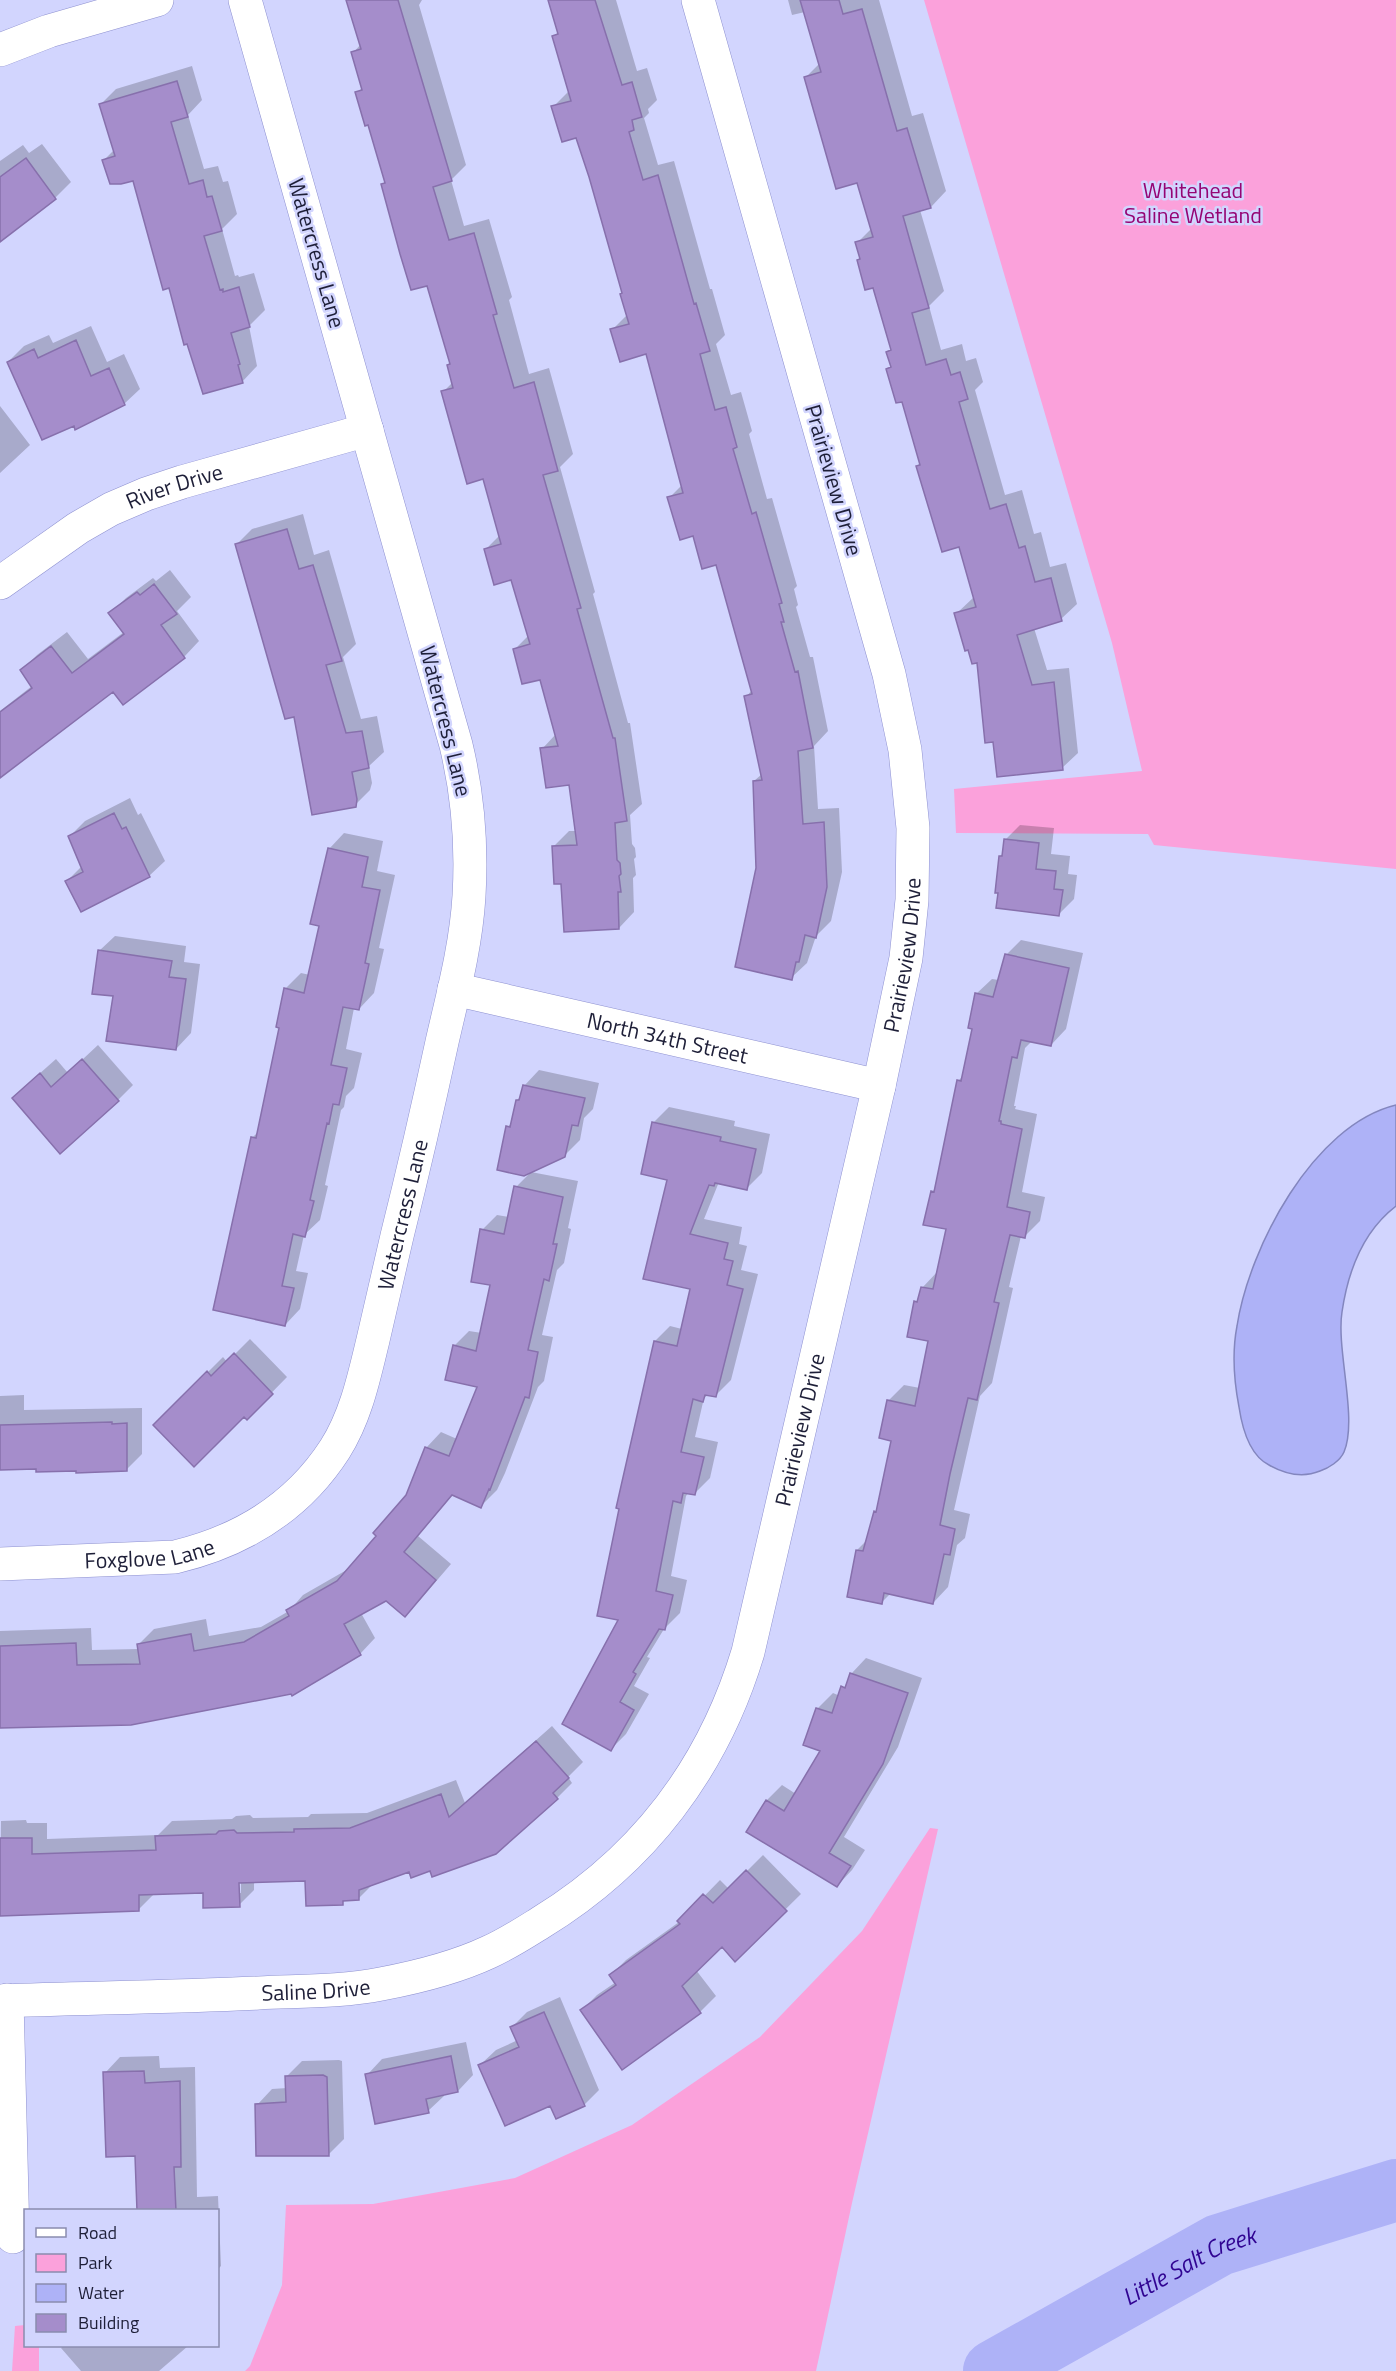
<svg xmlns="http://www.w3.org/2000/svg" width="1396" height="2371" font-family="'Titillium Web',sans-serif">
  <rect width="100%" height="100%" fill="#d2d5fe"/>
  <path fill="#fba1db" d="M 924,0 L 1396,0 L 1396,869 L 1154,845 L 1148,834 L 956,833 L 954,789 L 1142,771 L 1112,643 Z
    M 930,1828 L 938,1829 L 852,2203 L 816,2371 L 245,2371 L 250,2366 L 282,2285 L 286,2205 L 373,2204 L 515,2178 L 632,2125 L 760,2037 L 862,1931 Z
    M 25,2325 L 26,2346 L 39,2346 L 39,2371 L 12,2371 L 15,2326 Z"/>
  <path fill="#aeb2f7" stroke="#8386be" stroke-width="1.5" d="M 1396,1105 L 1396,1206 C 1362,1232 1348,1271 1342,1312 C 1336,1349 1358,1419 1344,1452 C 1340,1461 1329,1468 1320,1471 C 1303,1478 1285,1474 1269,1465 C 1249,1455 1242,1427 1239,1407 C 1234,1381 1232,1352 1237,1326 C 1249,1248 1313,1125 1396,1105 Z"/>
  <path fill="#0003" fill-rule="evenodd" d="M 348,0 L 422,0 L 419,5 L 466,165 L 451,180 L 464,226 L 489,219 L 512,297 L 509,300 L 529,374 L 549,368 L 573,454 L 560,467 L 595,592 L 593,594 L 628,723 L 630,723 L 642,804 L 630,815 L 632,844 L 635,848 L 636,857 L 634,859 L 636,875 L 633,878 L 634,912 L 619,928 L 563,882 L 554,846 L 569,831 L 577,831 L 570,783 L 542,749 L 556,734 L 541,678 L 514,650 L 529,635 L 512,578 L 486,549 L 500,535 L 484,477 L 443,392 L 453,382 L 448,365 L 451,363 L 428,284 L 383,185 L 386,182 L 369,123 L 357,93 L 363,87 L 353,53 L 361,44 Z
    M 550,0 L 616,0 L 637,71 L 647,68 L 657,100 L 648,109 L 649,113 L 644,118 L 658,165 L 674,161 L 710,289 L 712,289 L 725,335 L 716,344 L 731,395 L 741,392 L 752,431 L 749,434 L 767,499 L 772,498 L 797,586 L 794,589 L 798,605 L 796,607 L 810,657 L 813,657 L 828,731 L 814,746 L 818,809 L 839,808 L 842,872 L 831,921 L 816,936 L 807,963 L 791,978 L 758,868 L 754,781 L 762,774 L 746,697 L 752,690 L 717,563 L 669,498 L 683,484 L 647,353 L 612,330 L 628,314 L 623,293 L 577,136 L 553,107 L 569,91 L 554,37 L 559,31 Z
    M 788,0 L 879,0 L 912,116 L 923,113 L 946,191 L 931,207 L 920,210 L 944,291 L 929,306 L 941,350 L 962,344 L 966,361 L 976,358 L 983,382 L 975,390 L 1005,495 L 1022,490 L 1034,534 L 1041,532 L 1050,567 L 1066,563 L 1077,604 L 1061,619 L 1034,628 L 1047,670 L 1069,668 L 1078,753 L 1062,768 L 995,740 L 978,661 L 956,614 L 974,597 L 960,545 L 917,466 L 921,462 L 903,400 L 888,369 L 892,365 L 888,352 L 892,348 L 874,286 L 857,243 L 872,228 L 858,181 L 806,77 L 820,63 L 805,12 L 792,15 Z
    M 192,66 L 202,100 L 188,115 L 204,169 L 218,166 L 223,182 L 228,181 L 237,214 L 222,229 L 235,276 L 238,275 L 239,277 L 254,273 L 265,310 L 249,326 L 257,366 L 242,382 L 170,286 L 134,179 L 104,160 L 114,150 L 101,104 L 116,89 Z
    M 42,144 L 71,182 L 55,198 L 0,240 L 0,161 L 23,145 L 29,153 Z
    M 91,326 L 107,362 L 124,354 L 140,389 L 124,404 L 76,428 L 8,362 L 24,346 L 49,335 L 53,343 Z
    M 0,406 L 30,445 L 0,473 Z
    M 303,514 L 314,555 L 329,550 L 356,644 L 343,657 L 361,719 L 377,716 L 384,752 L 369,766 L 372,783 L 370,790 L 355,805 L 295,715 L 236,545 L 252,529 Z
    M 170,570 L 191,597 L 177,611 L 199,641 L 184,657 L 114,690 L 0,776 L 0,711 L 32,686 L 21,671 L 37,655 L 67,632 L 88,659 L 124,632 L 110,614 L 126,598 L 153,578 L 156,581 Z
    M 130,798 L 138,815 L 141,813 L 165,861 L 149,876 L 67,881 L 82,866 L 70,836 L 85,821 Z
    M 1020,825 L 1054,828 L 1051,854 L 1070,856 L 1068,874 L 1077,875 L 1074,899 L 1059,914 L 1000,856 L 1004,853 L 1005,840 Z
    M 344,833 L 383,841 L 377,871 L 395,875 L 379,948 L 384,949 L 374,993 L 359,1009 L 354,1008 L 346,1049 L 362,1053 L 354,1088 L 346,1096 L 344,1107 L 341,1110 L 325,1185 L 328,1186 L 320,1220 L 304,1235 L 296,1271 L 308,1273 L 300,1309 L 285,1325 L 252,1138 L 259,1131 L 280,1026 L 285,989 L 301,973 L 310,975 L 320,925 L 329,849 Z
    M 115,936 L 186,946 L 184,962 L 200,964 L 191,1033 L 176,1049 L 114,995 L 99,951 Z
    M 1021,940 L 1083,953 L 1066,1029 L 1051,1045 L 1032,1041 L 1025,1048 L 1014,1106 L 1016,1106 L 1015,1109 L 1037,1114 L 1022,1192 L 1045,1197 L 1040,1221 L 1024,1237 L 1021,1236 L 1009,1287 L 1013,1288 L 992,1383 L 980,1396 L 954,1510 L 970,1514 L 965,1538 L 957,1545 L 948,1587 L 933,1603 L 891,1593 L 881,1603 L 857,1550 L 867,1540 L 875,1512 L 879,1508 L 893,1440 L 889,1400 L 904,1385 L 920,1388 L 930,1340 L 916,1302 L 920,1298 L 922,1288 L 938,1271 L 947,1228 L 932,1192 L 936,1188 L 958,1081 L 964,1075 L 974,1028 L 976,994 L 992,979 L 999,980 L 1006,955 Z
    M 98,1045 L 133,1085 L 118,1100 L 29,1083 L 56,1059 L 68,1073 Z
    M 539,1070 L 599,1083 L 593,1109 L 584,1118 L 580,1140 L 564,1156 L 508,1127 L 513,1121 L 517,1100 L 522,1096 L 524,1086 Z
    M 669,1107 L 735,1121 L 734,1126 L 770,1134 L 762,1173 L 747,1188 L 719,1182 L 704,1219 L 742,1227 L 739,1244 L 747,1246 L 741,1270 L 758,1274 L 731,1380 L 715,1396 L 709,1394 L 704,1398 L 695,1437 L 718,1442 L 710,1478 L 695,1493 L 689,1492 L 686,1496 L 671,1576 L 687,1580 L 680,1613 L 664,1629 L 647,1657 L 650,1658 L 634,1686 L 649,1694 L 626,1734 L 611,1749 L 620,1619 L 655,1341 L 670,1326 L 682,1329 L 692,1288 L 669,1178 L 653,1123 Z
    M 531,1172 L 578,1181 L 568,1228 L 571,1229 L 564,1263 L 557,1270 L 542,1335 L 553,1337 L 544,1381 L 538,1387 L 505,1473 L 497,1490 L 481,1506 L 453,1494 L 418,1536 L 451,1564 L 420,1600 L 405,1615 L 386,1599 L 361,1613 L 375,1638 L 360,1654 L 292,1692 L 0,1727 L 0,1631 L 91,1628 L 92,1650 L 139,1649 L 139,1644 L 154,1629 L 206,1619 L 209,1636 L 261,1627 L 289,1611 L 303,1595 L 350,1568 L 378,1535 L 407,1496 L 426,1448 L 441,1432 L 457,1439 L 479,1386 L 454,1346 L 469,1331 L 482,1333 L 492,1284 L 482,1230 L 497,1215 L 509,1217 L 516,1187 Z
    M 250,1339 L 287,1377 L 247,1418 L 244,1415 L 155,1425 L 223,1357 L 227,1362 Z
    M 24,1395 L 24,1410 L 142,1408 L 142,1454 L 127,1469 L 0,1468 L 0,1396 Z
    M 866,1658 L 922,1678 L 898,1747 L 844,1837 L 865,1850 L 852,1870 L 837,1886 L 748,1831 L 767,1800 L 782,1785 L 796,1794 L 823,1751 L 817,1709 L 833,1693 L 840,1696 L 851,1674 Z
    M 552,1726 L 583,1762 L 568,1777 L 572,1783 L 557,1798 L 431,1869 L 409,1870 L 374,1883 L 358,1899 L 346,1899 L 342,1903 L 307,1879 L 254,1881 L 254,1890 L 239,1905 L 204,1891 L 154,1894 L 139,1909 L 0,1915 L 1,1821 L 26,1820 L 27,1823 L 47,1823 L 47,1839 L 158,1835 L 172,1821 L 232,1819 L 236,1816 L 250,1815 L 253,1818 L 308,1817 L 311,1814 L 367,1813 L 456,1780 L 465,1803 ZM 238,1875 L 241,1875 L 241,1893 L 238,1893 Z
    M 763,1855 L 801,1894 L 735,1959 L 722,1945 L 696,1970 L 716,1996 L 700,2012 L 623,2068 L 582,2010 L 597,1995 L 616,1982 L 611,1975 L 626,1960 L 679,1922 L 720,1880 L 729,1889 Z
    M 560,1997 L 599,2090 L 584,2105 L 551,2104 L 480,2065 L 496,2050 L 518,2040 L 512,2027 L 527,2012 Z
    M 466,2042 L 473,2075 L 458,2091 L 443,2094 L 444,2096 L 428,2111 L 367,2075 L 382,2059 Z
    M 159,2056 L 160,2068 L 195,2067 L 197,2197 L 218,2196 L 221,2266 L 218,2269 L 218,2210 L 138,2210 L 136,2155 L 105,2073 L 120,2057 Z
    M 339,2060 L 342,2061 L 344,2139 L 328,2155 L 257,2105 L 272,2089 L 287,2088 L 287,2076 L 302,2061 Z
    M 63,2346 L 188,2346 L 159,2371 L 81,2371 L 61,2348 Z"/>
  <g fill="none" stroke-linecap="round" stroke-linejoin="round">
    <path stroke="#aeb2f7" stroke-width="62" id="s1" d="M 994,2371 L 1219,2245 L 1396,2190"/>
  </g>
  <path fill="#a58dcb" stroke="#8770ac" stroke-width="1.5" d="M 346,0 L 398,0 L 452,181 L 433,187 L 449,240 L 474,233 L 497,314 L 493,315 L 514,388 L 534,382 L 558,471 L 543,475 L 581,608 L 577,609 L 613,738 L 615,738 L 627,821 L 615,823 L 617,860 L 620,863 L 621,874 L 619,876 L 621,892 L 618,892 L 619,929 L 564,932 L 561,884 L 554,884 L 552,846 L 577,845 L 569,785 L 546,788 L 540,748 L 558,746 L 540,680 L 522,684 L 513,649 L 530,644 L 511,580 L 494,585 L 484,549 L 501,544 L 483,479 L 467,484 L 441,391 L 453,388 L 447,365 L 450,364 L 427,286 L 411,290 L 400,254 L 381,184 L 385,183 L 368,125 L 365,126 L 355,92 L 362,90 L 351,52 L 361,49 Z
    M 548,0 L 595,0 L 622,85 L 632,82 L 642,117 L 632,120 L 634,130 L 629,132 L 643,180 L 658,175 L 694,304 L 696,303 L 710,351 L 700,354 L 715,410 L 726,407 L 737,447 L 733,449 L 752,514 L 756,512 L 782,603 L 779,604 L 784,622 L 781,622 L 795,672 L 798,671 L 813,748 L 798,751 L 803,824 L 824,822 L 827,887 L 816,938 L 805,935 L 799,962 L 796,962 L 792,980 L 735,967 L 756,868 L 753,781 L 762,780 L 744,696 L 752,694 L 716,565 L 702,569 L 693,536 L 680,540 L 667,497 L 683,493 L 646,354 L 620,362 L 610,329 L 629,324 L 620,294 L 622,293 L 589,177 L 576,138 L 562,142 L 551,106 L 571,101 L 552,36 L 558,34 Z
    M 800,0 L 839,0 L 843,14 L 862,9 L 897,131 L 907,128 L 931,208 L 903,216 L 929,308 L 912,313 L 926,365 L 946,359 L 951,375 L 960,372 L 968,399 L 959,402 L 990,509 L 1006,504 L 1019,548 L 1025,546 L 1035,582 L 1051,578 L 1062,621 L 1017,635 L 1032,685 L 1054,682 L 1063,770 L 997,777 L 993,742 L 985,743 L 977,663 L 972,664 L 968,650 L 965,651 L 954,613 L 976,607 L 959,547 L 942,552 L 916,466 L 920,465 L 902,402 L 896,403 L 886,369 L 891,367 L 886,352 L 891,350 L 873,288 L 865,290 L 857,260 L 860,259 L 855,242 L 873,237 L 857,183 L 836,189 L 804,77 L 821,72 Z
    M 177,81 L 188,117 L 171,122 L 189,184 L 203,180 L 207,197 L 212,196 L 222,231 L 204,236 L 220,290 L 223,289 L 223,292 L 239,287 L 250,327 L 231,333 L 240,364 L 238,365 L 243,383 L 203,394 L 187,344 L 184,345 L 169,288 L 163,290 L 133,181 L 121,184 L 110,184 L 102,160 L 115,156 L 99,104 Z
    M 26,158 L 56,199 L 0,242 L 0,177 Z
    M 76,340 L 91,376 L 109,368 L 125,405 L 75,430 L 74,426 L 42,440 L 7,362 L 34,349 L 38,358 Z
    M 287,529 L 299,569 L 313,565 L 342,661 L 326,665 L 346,733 L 362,731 L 369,768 L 352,772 L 357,799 L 356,807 L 312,815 L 294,717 L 285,719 L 235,544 Z
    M 154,584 L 177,614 L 161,625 L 185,658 L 123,705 L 113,692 L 0,778 L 0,712 L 32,688 L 20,670 L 51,646 L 72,673 L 124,634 L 108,613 L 137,592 L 140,595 Z
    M 114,813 L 122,829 L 126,827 L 150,877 L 81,912 L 65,881 L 83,872 L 68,836 Z
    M 1004,839 L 1039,843 L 1036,869 L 1056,871 L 1054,889 L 1063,890 L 1059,916 L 996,908 L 998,893 L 995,893 L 999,856 L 1002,856 Z
    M 328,848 L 368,857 L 362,887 L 380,890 L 365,963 L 369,964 L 359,1010 L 343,1007 L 331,1065 L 347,1068 L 339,1105 L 333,1104 L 329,1124 L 327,1123 L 310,1200 L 314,1201 L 305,1237 L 293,1234 L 282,1286 L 294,1288 L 285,1326 L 213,1310 L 251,1137 L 256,1138 L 279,1028 L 276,1027 L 284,988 L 304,993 L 319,926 L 310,924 Z
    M 98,950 L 172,961 L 169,977 L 186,979 L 176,1050 L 106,1041 L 113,996 L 92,994 Z
    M 1005,954 L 1069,968 L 1051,1046 L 1021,1040 L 1017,1058 L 1012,1057 L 999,1121 L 1001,1121 L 1001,1124 L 1022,1129 L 1007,1207 L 1030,1212 L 1025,1238 L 1010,1235 L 994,1302 L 999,1303 L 977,1400 L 968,1398 L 950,1474 L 940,1525 L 955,1529 L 950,1555 L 944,1554 L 933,1604 L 884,1593 L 882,1604 L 847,1597 L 856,1550 L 863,1551 L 874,1511 L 876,1512 L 891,1441 L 879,1438 L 887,1400 L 915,1406 L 928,1341 L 907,1337 L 914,1301 L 917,1302 L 921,1287 L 933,1289 L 946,1229 L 923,1225 L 931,1191 L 934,1192 L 957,1080 L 961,1081 L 972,1029 L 968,1028 L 975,993 L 993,997 Z
    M 82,1059 L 119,1101 L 60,1154 L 12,1098 L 40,1073 L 51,1087 Z
    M 523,1085 L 585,1098 L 578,1126 L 572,1125 L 565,1157 L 524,1176 L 497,1170 L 506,1126 L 510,1127 L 516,1100 L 519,1100 Z
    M 652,1122 L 721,1137 L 720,1141 L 756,1149 L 747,1190 L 715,1183 L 714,1186 L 709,1185 L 690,1234 L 728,1243 L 724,1259 L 733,1261 L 727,1285 L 743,1289 L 716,1397 L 705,1395 L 703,1402 L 693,1399 L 681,1452 L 704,1457 L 695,1495 L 683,1493 L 681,1503 L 673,1501 L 656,1591 L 673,1595 L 665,1630 L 659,1629 L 633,1672 L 636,1674 L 620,1702 L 634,1710 L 611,1751 L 562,1724 L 618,1620 L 597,1616 L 619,1509 L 616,1508 L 654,1341 L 677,1346 L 690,1289 L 643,1279 L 667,1180 L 641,1174 Z
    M 514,1186 L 563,1197 L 553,1244 L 557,1244 L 549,1281 L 544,1279 L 528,1350 L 538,1352 L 529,1398 L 525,1397 L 490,1490 L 489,1489 L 481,1508 L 452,1495 L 404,1552 L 436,1580 L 405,1617 L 386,1601 L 344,1624 L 361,1655 L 292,1696 L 291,1694 L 131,1725 L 0,1728 L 0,1646 L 76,1643 L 77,1665 L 140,1664 L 137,1644 L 191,1634 L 194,1651 L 244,1642 L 289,1616 L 286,1610 L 337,1581 L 376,1536 L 373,1533 L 406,1495 L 425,1447 L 449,1456 L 477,1387 L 445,1380 L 453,1345 L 476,1351 L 490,1285 L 471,1282 L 480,1229 L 504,1234 Z
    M 234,1353 L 273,1394 L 247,1420 L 244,1417 L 194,1467 L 153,1425 L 207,1371 L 211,1376 Z
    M 112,1422 L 112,1424 L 127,1423 L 127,1471 L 76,1473 L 76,1471 L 36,1472 L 36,1469 L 0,1470 L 0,1425 Z
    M 850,1673 L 908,1693 L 883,1764 L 829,1853 L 851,1866 L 837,1887 L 746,1832 L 766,1800 L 784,1811 L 820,1751 L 803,1745 L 816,1708 L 832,1713 L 841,1686 L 845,1688 Z
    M 536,1741 L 569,1778 L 553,1793 L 558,1799 L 496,1854 L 432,1877 L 430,1871 L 411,1878 L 409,1872 L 359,1890 L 359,1900 L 343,1901 L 343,1905 L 306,1906 L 305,1881 L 239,1883 L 240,1907 L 203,1908 L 203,1893 L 139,1895 L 139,1911 L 0,1916 L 0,1838 L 32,1838 L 32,1854 L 156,1850 L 155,1836 L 216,1834 L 219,1831 L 234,1830 L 237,1833 L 294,1832 L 294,1829 L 350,1828 L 441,1794 L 449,1817 Z
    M 746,1870 L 787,1911 L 735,1962 L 722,1947 L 682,1986 L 701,2013 L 622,2070 L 580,2010 L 616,1985 L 609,1975 L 680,1924 L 677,1921 L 703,1894 L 713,1903 Z
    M 544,2012 L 585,2106 L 556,2119 L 550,2106 L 505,2126 L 478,2065 L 519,2047 L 510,2027 Z
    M 451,2056 L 458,2092 L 426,2099 L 429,2113 L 375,2124 L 365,2074 Z
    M 144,2071 L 145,2083 L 180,2081 L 181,2167 L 174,2167 L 176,2211 L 137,2211 L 135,2156 L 106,2157 L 103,2072 Z
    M 323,2075 L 327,2077 L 329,2156 L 256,2156 L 255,2104 L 286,2102 L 285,2076 Z"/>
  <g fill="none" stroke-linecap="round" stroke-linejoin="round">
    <defs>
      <g id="minor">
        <path d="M 0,50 L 49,31 L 157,0"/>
        <path id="s2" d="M 0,583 L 78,528 L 111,509 L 146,494 L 182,482 L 367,430"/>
        <path id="s3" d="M 454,989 L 879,1086"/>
        <path id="s4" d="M 0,1564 L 175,1557 C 242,1541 297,1508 335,1449 C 356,1416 364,1377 373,1340 C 381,1305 389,1271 397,1236 C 413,1172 428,1107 442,1042 C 453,994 466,946 469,896 C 472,845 468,795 456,745 L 245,0"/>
        <path d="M 7,2000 L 13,2237"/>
        <path id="s5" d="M 0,2001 C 86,1998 172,1997 259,1993 C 299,1991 341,1992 381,1984 C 418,1977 455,1968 489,1952 C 507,1944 524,1933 540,1923 C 643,1860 713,1768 748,1652 L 879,1086 L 906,958 L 912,900 L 913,828 L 905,750 L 889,674 L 698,0"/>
      </g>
    </defs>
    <use href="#minor" stroke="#8e91d0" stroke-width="34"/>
    <use href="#minor" stroke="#fff" stroke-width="33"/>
  </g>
  <g text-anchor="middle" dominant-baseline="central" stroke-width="5" stroke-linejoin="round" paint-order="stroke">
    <g font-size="22" fill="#950474" stroke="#d2d5fe">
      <text x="1193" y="190">Whitehead<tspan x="1193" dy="25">Saline Wetland</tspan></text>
    </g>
    <g font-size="22" fill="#1e1f38" stroke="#d2d5fe">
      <text transform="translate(317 253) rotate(74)">Watercress Lane</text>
      <text transform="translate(834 480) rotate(74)">Prairieview Drive</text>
      <text stroke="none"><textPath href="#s2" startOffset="201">River Drive</textPath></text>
      <text transform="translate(446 721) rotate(76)">Watercress Lane</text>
      <text stroke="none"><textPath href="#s5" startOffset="1617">Prairieview Drive</textPath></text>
      <text stroke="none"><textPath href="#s3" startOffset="219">North 34th Street</textPath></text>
      <text stroke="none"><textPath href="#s4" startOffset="618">Watercress Lane</textPath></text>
      <text stroke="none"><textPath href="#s5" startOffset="1131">Prairieview Drive</textPath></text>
      <text stroke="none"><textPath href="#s4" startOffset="150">Foxglove Lane</textPath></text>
      <text stroke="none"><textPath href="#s5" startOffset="316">Saline Drive</textPath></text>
    </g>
    <g font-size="24" font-style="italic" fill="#300492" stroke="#d2d5fe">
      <text stroke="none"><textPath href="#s1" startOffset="222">Little Salt Creek</textPath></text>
    </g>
  </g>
  <rect x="24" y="2209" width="195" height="138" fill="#d2d5fe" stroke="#8a8caf" stroke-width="1.5"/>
  <rect x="36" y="2228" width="30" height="9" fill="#ffffff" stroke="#8a8caf" stroke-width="1.5"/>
  <text x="78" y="2239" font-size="18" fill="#1e1f38">Road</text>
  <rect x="36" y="2254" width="30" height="18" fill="#fba1db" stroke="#8a8caf" stroke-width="1.5"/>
  <text x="78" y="2269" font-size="18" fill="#1e1f38">Park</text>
  <rect x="36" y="2284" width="30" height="18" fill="#aeb2f7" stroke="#8a8caf" stroke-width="1.5"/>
  <text x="78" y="2299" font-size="18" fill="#1e1f38">Water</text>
  <rect x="36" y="2314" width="30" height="18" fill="#a58dcb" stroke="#8a8caf" stroke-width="1.5"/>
  <text x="78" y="2329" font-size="18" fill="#1e1f38">Building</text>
</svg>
